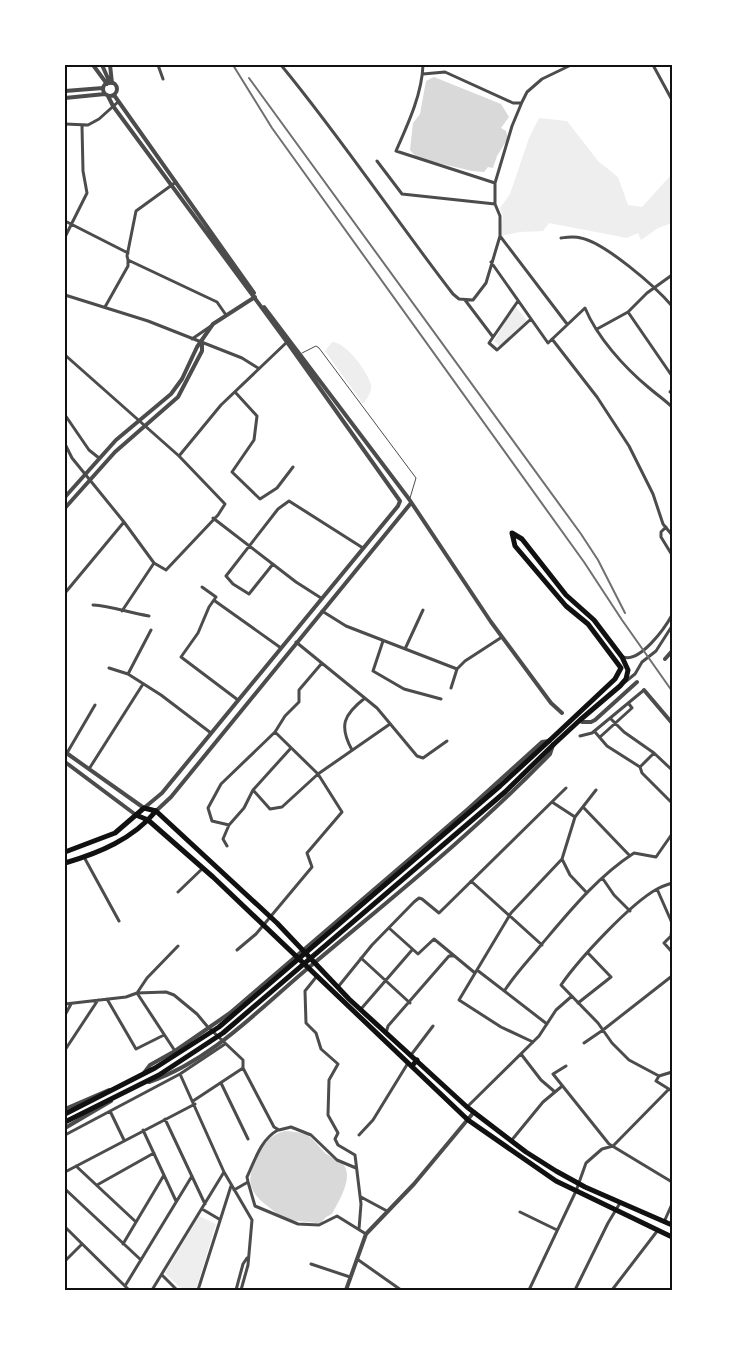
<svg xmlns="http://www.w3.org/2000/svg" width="737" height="1355" font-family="Commissioner,sans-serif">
  <rect width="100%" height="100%" fill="#fff"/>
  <path fill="#eee" d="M 539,118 L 567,121 L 598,161 L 618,177 L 628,205 L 642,207 L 672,174 L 672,223 L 658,228 L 641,240 L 638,233 L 627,238 L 549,223 L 543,231 L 520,232 L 500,236 L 503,216 L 500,208 L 510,194 L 529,138 Z
    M 515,306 L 527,321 L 500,346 L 494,341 Z
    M 332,342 C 346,342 368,372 371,385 C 372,392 367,399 363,404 L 325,351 Z
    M 199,1216 L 216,1224 L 196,1290 L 183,1290 L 165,1273 Z"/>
  <path fill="#d9d9d9" d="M 434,77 L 501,104 L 509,117 L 501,128 L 506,131 L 508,138 L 497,156 L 493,168 L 488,167 L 484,172 L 472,171 L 417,158 L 410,150 L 413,123 L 420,114 L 426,81 Z
    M 285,1131 C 309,1133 308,1134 324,1152 C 329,1157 336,1158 341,1162 C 356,1175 339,1200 332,1214 L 326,1217 L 320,1224 C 310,1221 300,1222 290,1220 C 281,1217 276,1213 270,1208 C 250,1193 245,1183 256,1159 C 263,1145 269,1135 285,1131 Z"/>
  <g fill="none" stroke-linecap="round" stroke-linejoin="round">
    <path stroke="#4c4c4c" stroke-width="1" d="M 302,353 L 316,346 L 319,348 L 416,478 L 410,498"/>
    <path stroke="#4c4c4c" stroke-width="3" d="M 158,65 L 163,79
      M 281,65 C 342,139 395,219 453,294 L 459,299 L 473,300 L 486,283 L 500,236 L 500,216 L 495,204 L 495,183 L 512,126 L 522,102 L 527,92 L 542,79 L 571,65
      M 423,65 C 422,94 408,124 396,151 L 495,183
      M 653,65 L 672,100
      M 423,74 L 445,72 L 513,103 L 521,103
      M 65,124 L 88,125 L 99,119 L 118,102
      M 377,161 L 402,194 L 495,204
      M 176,182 L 136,211 L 127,256 L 128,260 L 217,302 L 226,315
      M 65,221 L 128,253
      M 500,236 L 567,324
      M 65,237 L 87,193 L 83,171 L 82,126
      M 561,238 C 568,237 574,236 581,238 C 605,243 655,286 672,306
      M 491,262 L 548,343 L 585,308 C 597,337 624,367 648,387 C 656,394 665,400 672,407
      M 65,295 L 148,321 L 242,358 L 258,368
      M 465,300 L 493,337
      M 518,301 L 489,343 L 497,350 L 531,319
      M 105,307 L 128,266 L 128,260
      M 628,312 L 672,376
      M 597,329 L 628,312 L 647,293 L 672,275
      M 192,339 L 211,326
      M 552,339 L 597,397 L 629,446 L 653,494 L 663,524 L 672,535
      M 65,355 L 179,456 L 225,504 L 218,515 L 166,570 L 154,563
      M 235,392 L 257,416 L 254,440 L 232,472 L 260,499 L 277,488 L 293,467
      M 670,392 L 672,389
      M 65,415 L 89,450 L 99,458
      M 65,444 L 72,458 L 124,522 L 154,563 L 122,611
      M 179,456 L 221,405 L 287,342
      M 213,518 L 296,582 L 321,598
      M 666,527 L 661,532 L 661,537 L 672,555
      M 273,564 L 249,594 L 233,584 L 226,576 L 278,509 L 289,501 L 363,548
      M 202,587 L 216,597 L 209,607 L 198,633 L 181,657 L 238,700
      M 65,593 L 124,522
      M 215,601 L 281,648
      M 93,605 C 112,606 129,613 149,616
      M 322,611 L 346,626 L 457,669
      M 383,641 L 373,671 L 404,689 L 441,699
      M 296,642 L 377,708 L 417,756 L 423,758 L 447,741
      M 405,649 L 423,610
      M 623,657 C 640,663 665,628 672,615
      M 109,668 L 128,674 L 161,695 L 211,733
      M 128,674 L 151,630
      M 625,682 L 635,674 L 642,662 L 656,651 L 672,626
      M 451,688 L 457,669 L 465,661 L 502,637
      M 611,719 L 624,732 L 654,753
      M 595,732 L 607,746 L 640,767
      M 580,736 L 592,733 L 644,690
      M 600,737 L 632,708 L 629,704
      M 291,748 L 253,790 L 270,809 L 282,807 L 318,774 L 390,724
      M 352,750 C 339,726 343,715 365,698
      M 67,753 L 95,705
      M 89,769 L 143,684
      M 672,770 L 654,753 L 640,767 L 642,773 L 672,803
      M 253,790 L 244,808 L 229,825 L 212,821 L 208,808 L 221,784 L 275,732
      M 552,802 L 575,817 L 596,790
      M 584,808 L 630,856
      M 575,817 L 562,859 L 570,875 L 587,893
      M 227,846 L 223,839 L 229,825
      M 84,857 L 119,921
      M 603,879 L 614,895 L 630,911
      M 471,881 L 542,945
      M 672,883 C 667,885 662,886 657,889 C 630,904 579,959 561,985 L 598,1023 L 612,1043 L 629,1060 L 659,1076 L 656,1081 L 672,1091
      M 657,889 L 672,923
      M 178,892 L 203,868
      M 672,927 L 671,936 L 664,943 L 672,952
      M 389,928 L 418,954 L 434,939 L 475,973
      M 237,950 L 256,934 L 312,867 L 307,853 L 342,812 L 318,774 L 275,732 L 285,716 L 299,702 L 299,690 L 322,663
      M 361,958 L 410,1003
      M 477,970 L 547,1024
      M 317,976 L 305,991 L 306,1023 L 316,1033 L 321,1049 L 338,1064 L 329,1080 L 328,1115 L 338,1133 L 335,1139 L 338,1145 L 355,1155 L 361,1204 L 359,1229
      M 338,987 L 372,945 L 414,902 L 419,898 L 422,899 L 439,913 L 566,788
      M 505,990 C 516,973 529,960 541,945 C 569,912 597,877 634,853 L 656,857 L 672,834
      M 107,999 L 136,1049 L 164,1035
      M 578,1003 L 611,977 L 588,953
      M 65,1004 L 126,997 L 137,993 L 166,992 L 174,995 L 197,1014 L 207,1026 L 243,1060 L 243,1068 L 274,1127 L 279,1130 L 291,1127 L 311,1135 L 337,1160 L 356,1168
      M 361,1009 L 412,950
      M 65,1015 L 71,1004
      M 386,1033 L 388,1026 L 442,964 L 449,956 L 453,956
      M 533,1042 L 501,1027 L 459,1000 L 511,913 L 562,859
      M 584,1043 L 603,1030 L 672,976
      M 65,1050 L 98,1000
      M 175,1051 L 137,993 L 147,978 L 178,946
      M 521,1054 L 541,1080 L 555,1092
      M 411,1055 L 433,1026
      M 566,1066 L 553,1074 L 609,1144 L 672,1182
      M 180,1074 L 224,1172 L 252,1220 L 248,1265 L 241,1290
      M 659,1076 L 672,1072
      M 221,1083 L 248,1139
      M 193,1101 L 243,1068
      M 467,1107 L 539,1036 L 556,1010 L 572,996
      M 110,1111 L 124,1140
      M 165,1119 L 205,1204
      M 143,1130 L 176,1201
      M 65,1135 L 180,1074 L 225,1044
      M 359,1135 L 373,1120 L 408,1063
      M 511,1141 L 543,1102 L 561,1087
      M 76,1166 L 136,1222
      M 65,1172 L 195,1104
      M 248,1182 L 247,1177 C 255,1160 261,1139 278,1130
      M 97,1185 L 154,1153
      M 65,1189 L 141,1260
      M 234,1190 L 248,1182 L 255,1206 L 298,1224 L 319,1225 L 337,1216 L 366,1234
      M 361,1197 L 387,1211
      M 202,1209 L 219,1219
      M 520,1212 L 557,1230
      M 664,1222 L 672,1204
      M 65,1227 L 129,1290
      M 123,1244 L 164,1175
      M 357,1259 L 401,1290
      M 65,1261 L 82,1244
      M 311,1264 L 350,1277
      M 162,1275 L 177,1290
      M 125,1286 L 192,1176
      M 152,1290 L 224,1172
      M 198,1290 L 231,1186
      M 236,1290 L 243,1264 L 247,1258
      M 529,1290 L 576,1191 L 586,1163 L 602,1149 L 613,1146 L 669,1089
      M 575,1290 L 608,1223 L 620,1203
      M 612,1290 L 658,1230"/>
    <path stroke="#4c4c4c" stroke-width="4" d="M 93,65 L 107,84
      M 102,65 L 110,83
      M 110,65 L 112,83
      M103 89a7 7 0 1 1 14 0a7 7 0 1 1-14 0Z
      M 65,91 L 103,88
      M 114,95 L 254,293
      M 65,98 L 105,94
      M 264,307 L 409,499 L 491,622 L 551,703 L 562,713
      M 65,497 L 116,440 L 171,394 L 182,379 L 197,347 L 213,324 L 255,297
      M 65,508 L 115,452 L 178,397 L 202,351 L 202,342
      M 665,659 L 672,651
      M 644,690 L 672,723
      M 582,722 L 591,722 L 595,720 L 637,682
      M 65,752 L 144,808 L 162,793 L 398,506 L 400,501 L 287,342 L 113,106 L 108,96
      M 65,762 L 136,815
      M 156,811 L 171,797 L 411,503
      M 144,1073 L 150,1065 L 175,1051 L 230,1013 L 468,809 L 542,742 L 549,741
      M 149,1082 C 213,1060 262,1006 313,964 C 394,896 477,830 550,754 L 553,745
      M 65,1109 L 109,1090
      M 65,1128 L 111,1101
      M 346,1290 L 366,1234 L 414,1184 L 474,1112"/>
    <path stroke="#111" stroke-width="5" d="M 549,741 L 615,679 L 621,668 L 588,624 L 566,606 L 515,546 L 512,533 L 522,539 L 566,595 L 594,620 L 622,657 L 628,670 L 626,679 L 620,686 L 580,720 L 553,745
      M 136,815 L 148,820 L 213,877 L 468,1120 L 556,1181 L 672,1237
      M 65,852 L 115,833 L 144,808 L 156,811 L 277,923 L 349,999 L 467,1107 L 526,1152 L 556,1171 L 585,1187 L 672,1225
      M 65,863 C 99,853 133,839 156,811"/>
    <path stroke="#111" stroke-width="5" d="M 412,1066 L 417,1060
      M 65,1114 L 155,1068 L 219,1027 L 500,786 L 549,741
      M 65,1122 L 159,1075 L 223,1033 L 505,792 L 553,745"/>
    <path stroke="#707070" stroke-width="2" d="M 233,65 L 272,128 L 584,562 L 622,620 L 672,691
      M 249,78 L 581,534 L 598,560 L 625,613"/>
  </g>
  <rect width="737" height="1355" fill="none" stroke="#ffffff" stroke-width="132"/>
  <rect x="66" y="66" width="605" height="1223" fill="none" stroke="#111" stroke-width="2"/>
</svg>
